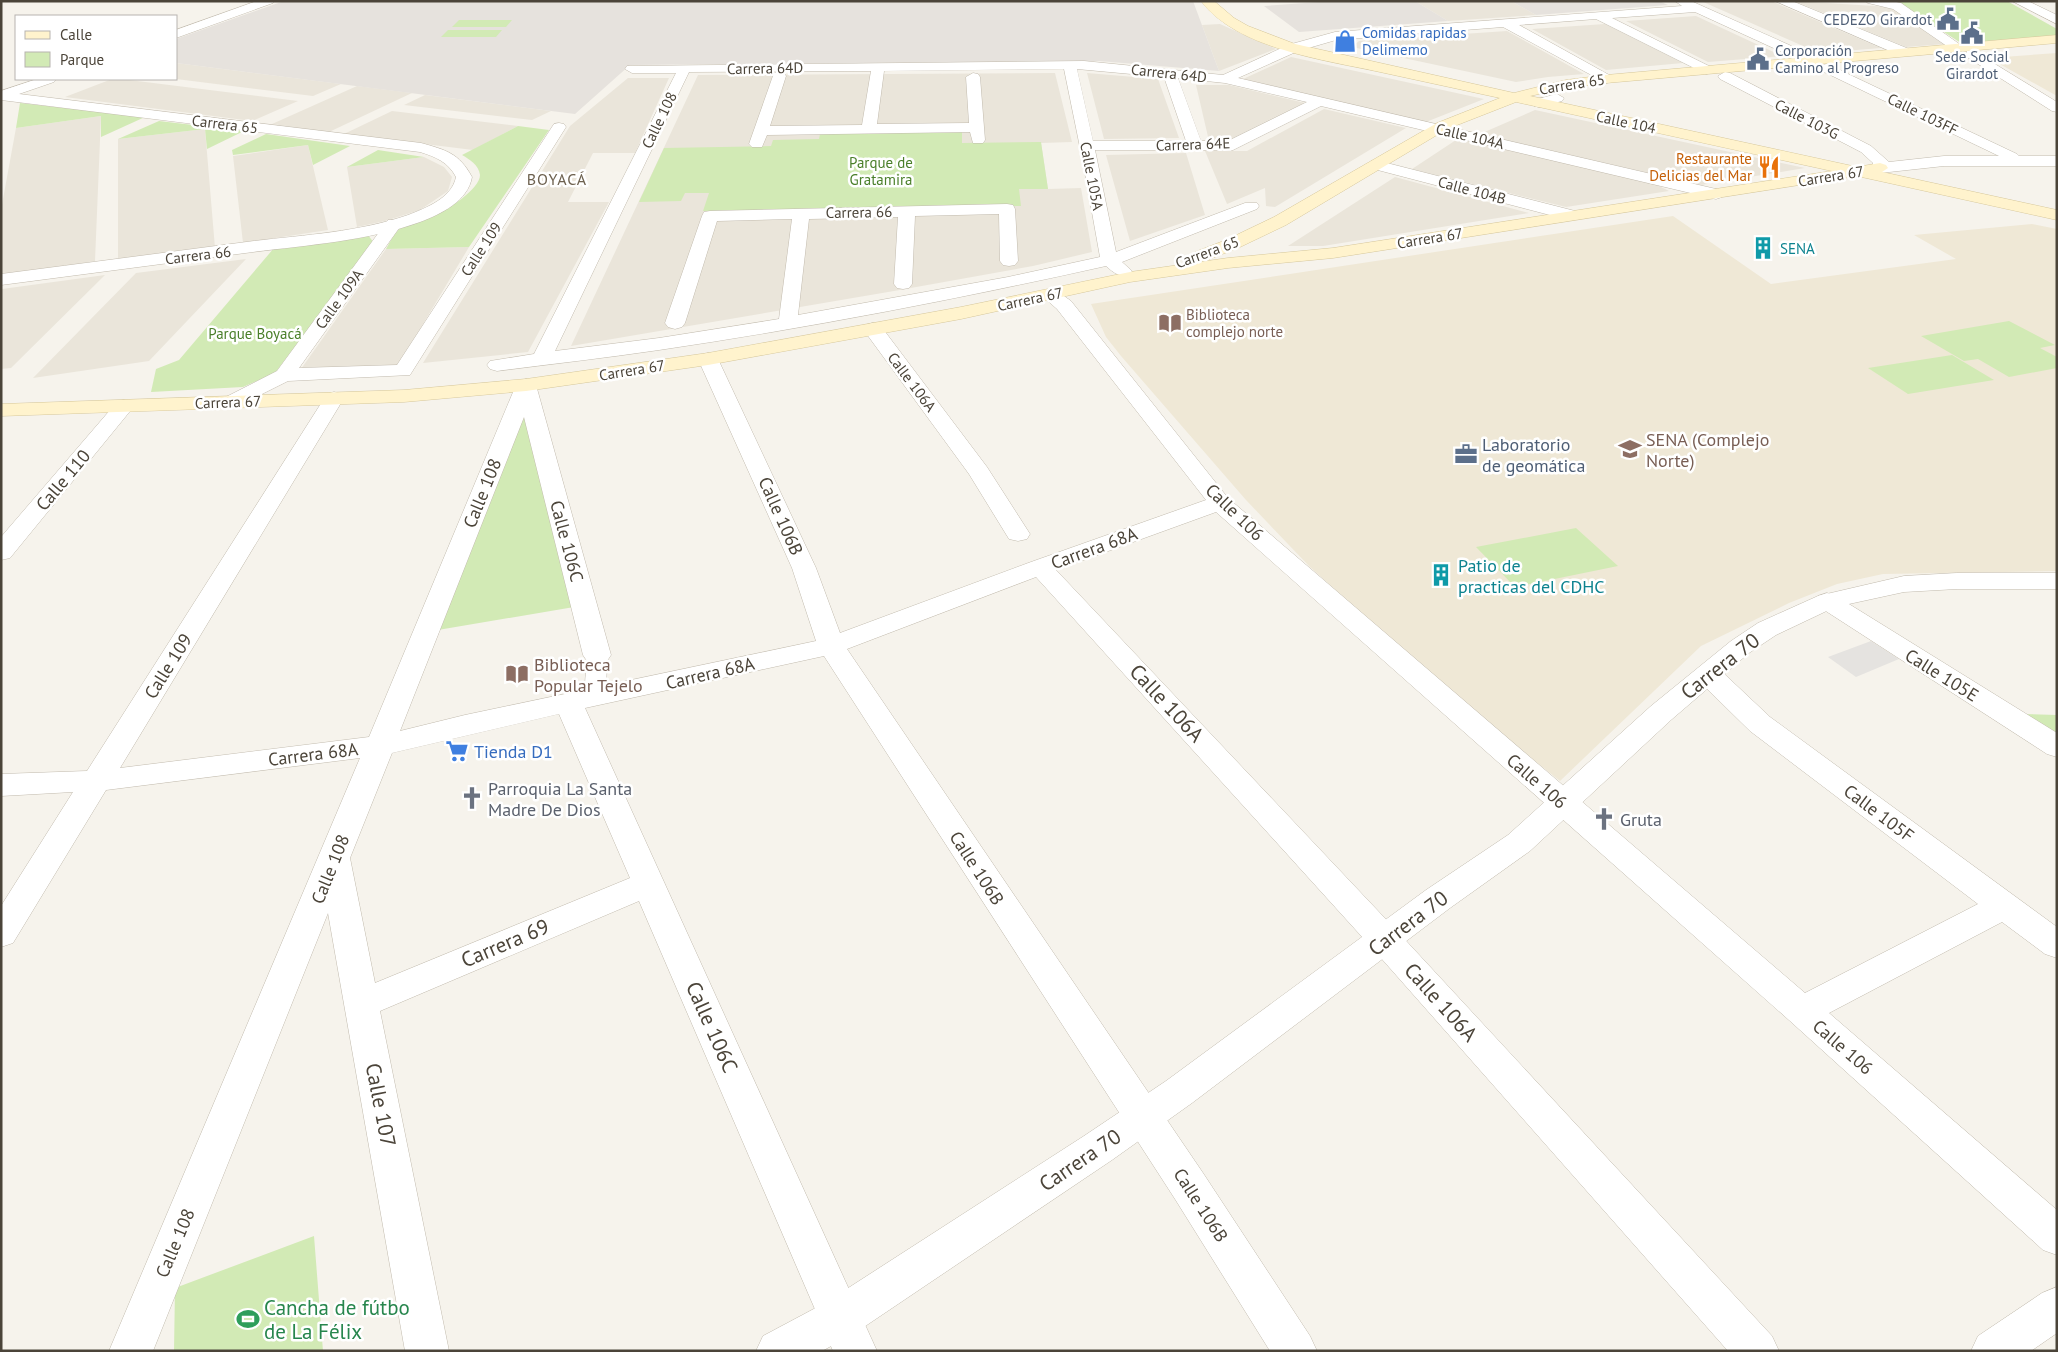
<svg xmlns="http://www.w3.org/2000/svg" width="2058" height="1352" font-family="'PT Sans',sans-serif">
  <rect width="100%" height="100%" fill="#f6f3ec"/>
  <path fill="#eae5da" d="M 1415,1 L 1511,1 L 1536,15 L 1448,21 Z
    M 1701,1 L 1771,1 L 1881,48 L 1819,53 Z
    M 1794,1 L 1891,7 L 1945,44 L 1906,47 Z
    M 1696,16 L 1782,56 L 1708,62 L 1626,21 Z
    M 1220,24 L 1276,49 L 1219,71 L 1202,25 Z
    M 1605,24 L 1683,63 L 1606,70 L 1532,29 Z
    M 1507,31 L 1584,74 L 1548,77 L 1516,82 L 1352,47 L 1359,41 Z
    M 1291,57 L 1484,99 L 1426,122 L 1243,79 Z
    M 176,63 L 341,84 L 313,96 L 176,79 Z
    M 1055,73 L 1072,142 L 1041,143 L 1048,189 L 1081,188 L 1092,252 L 1033,266 L 894,291 L 571,346 L 698,75 Z
    M 1087,73 L 1158,79 L 1179,138 L 1104,139 Z
    M 628,78 L 669,78 L 635,153 L 593,153 L 568,202 L 609,202 L 528,352 L 423,363 L 570,126 Z
    M 112,79 L 121,79 L 298,101 L 252,121 L 65,97 Z
    M 1196,85 L 1229,85 L 1305,103 L 1231,141 L 1209,141 Z
    M 357,86 L 412,93 L 329,132 L 272,124 Z
    M 425,95 L 551,111 L 532,120 L 404,105 Z
    M 1324,109 L 1406,128 L 1275,207 L 1266,206 L 1265,188 L 1227,204 L 1205,151 L 1247,151 Z
    M 1535,110 L 1805,168 L 1701,185 L 1480,134 Z
    M 392,111 L 518,126 L 473,150 L 344,134 Z
    M 101,116 L 95,261 L 1,277 L 1,210 L 16,128 Z
    M 205,129 L 215,248 L 118,260 L 118,139 Z
    M 1459,138 L 1655,184 L 1669,191 L 1566,207 L 1412,169 Z
    M 308,145 L 328,230 L 243,243 L 233,156 Z
    M 1186,153 L 1205,215 L 1130,241 L 1106,155 Z
    M 424,157 L 444,167 L 452,177 L 448,191 L 420,210 L 385,221 L 357,227 L 347,167 Z
    M 1395,177 L 1529,213 L 1323,246 L 1288,246 Z
    M 469,247 L 398,366 L 301,369 L 386,249 Z
    M 246,259 L 149,361 L 33,378 L 136,273 Z
    M 105,275 L 11,368 L 1,369 L 2,289 Z"/>
  <path fill="#e6e2dd" d="M 284,1 L 1193,1 L 1219,71 L 1099,61 L 630,65 L 575,114 L 176,63 L 176,39 Z
    M 1333,1 L 1415,1 L 1448,21 L 1299,32 L 1264,6 Z
    M 1511,1 L 1659,1 L 1668,5 L 1536,15 Z"/>
  <path fill="#efe8d6" d="M 2057,53 L 2057,96 L 1989,58 Z
    M 1673,216 L 1771,284 L 1956,259 L 1914,235 L 2032,224 L 2057,229 L 2057,571 L 1883,574 L 1837,584 L 1789,603 L 1701,646 L 1560,781 L 1454,697 L 1310,567 L 1246,500 L 1121,356 L 1106,337 L 1091,304 Z"/>
  <path fill="#d2eab5" d="M 1883,1 L 2007,1 L 2057,29 L 2057,36 L 1961,43 L 1897,2 Z
    M 459,20 L 512,20 L 506,27 L 452,27 Z
    M 448,30 L 502,30 L 496,37 L 441,37 Z
    M 20,103 L 145,117 L 101,137 L 101,116 L 16,128 Z
    M 159,121 L 244,131 L 207,149 L 205,129 L 118,139 Z
    M 518,126 L 549,130 L 469,247 L 386,249 C 390,242 395,231 402,227 C 411,221 425,220 435,215 C 447,210 480,189 480,175 C 479,165 469,159 462,155 Z
    M 962,132 L 962,143 L 1041,142 L 1048,189 L 1019,189 L 1021,206 L 703,211 L 709,193 L 685,193 L 681,201 L 639,202 L 664,148 L 771,146 L 773,140 L 819,139 L 820,134 Z
    M 266,134 L 350,146 L 313,165 L 308,145 L 233,155 L 232,150 Z
    M 378,150 L 424,157 L 347,167 Z
    M 368,235 L 374,243 L 275,373 L 243,387 L 151,392 L 156,369 L 179,360 L 274,248 Z
    M 2009,321 L 2055,345 L 2040,348 L 2057,357 L 2057,368 L 2009,377 L 1978,359 L 1964,361 L 1921,336 Z
    M 1952,355 L 1994,380 L 1908,394 L 1868,368 Z
    M 530,400 L 580,606 L 432,631 Z
    M 1576,528 L 1618,566 L 1515,587 L 1476,547 Z
    M 2022,714 L 2057,715 L 2057,736 Z
    M 314,1236 L 323,1351 L 174,1351 L 175,1288 Z"/>
  <path fill="#e5e3e0" d="M 1871,641 L 1899,659 L 1856,677 L 1828,657 Z"/>
  <g fill="none" stroke-linecap="round" stroke-linejoin="round">
    <defs>
      <path id="pedestrian" d="M 597,648 L 604,650 L 607,655 L 606,698 L 603,703 L 595,705 L 587,703 L 584,698 L 587,655 L 590,650 Z"/>
      <path id="minor" d="M 1675,1 L 1691,1 L 1816,57 L 1818,60 L 1811,64 L 1806,63 L 1695,12 L 1612,18 L 1711,67 L 1713,70 L 1711,73 L 1706,74 L 1596,19 L 1519,25 L 1611,76 L 1613,79 L 1611,82 L 1606,83 L 1503,27 L 1336,40 L 1298,51 L 1238,78 L 1716,189 L 1722,191 L 1724,194 L 1722,197 L 1716,199 L 1321,106 L 1233,150 L 1095,150 L 1116,252 L 1245,203 L 1257,203 L 1259,206 L 1257,209 L 1122,262 L 1132,271 L 1129,275 C 1119,277 1114,273 1106,266 C 958,299 808,328 659,350 C 605,358 551,364 497,371 L 490,369 L 487,365 L 490,361 L 534,354 L 676,73 L 632,73 L 625,69 L 627,66 L 1084,61 L 1223,75 L 1288,45 L 1335,32 L 1682,6 ZM 1064,69 L 1083,162 L 1100,257 L 1008,277 L 798,315 L 809,219 L 898,217 L 894,284 L 897,288 L 903,289 L 909,288 L 912,284 L 915,216 L 999,214 L 1000,261 L 1003,265 L 1009,266 L 1015,265 L 1018,261 L 1015,209 L 1013,205 L 1007,204 L 710,211 L 704,212 L 702,216 L 665,323 L 668,327 L 675,329 L 682,327 L 685,323 L 717,221 L 792,219 L 779,319 L 659,338 L 555,351 L 689,72 L 871,71 L 862,125 L 770,126 L 786,76 L 784,73 L 774,73 L 749,144 L 752,147 L 762,147 L 767,135 L 970,132 L 973,143 L 983,143 L 985,140 L 980,77 L 978,74 L 973,73 L 966,77 L 969,123 L 877,124 L 884,71 ZM 1077,69 L 1164,77 L 1186,141 L 1093,141 ZM 1178,78 L 1225,83 L 1307,102 L 1230,140 L 1201,141 Z
        M 1775,1 L 1792,1 L 1909,49 L 1910,52 L 1909,55 L 1899,55 Z
        M 1866,1 L 1891,1 L 1901,3 L 1965,48 L 1964,51 L 1954,51 L 1893,9 L 1868,3 Z
        M 2012,1 L 2028,1 L 2057,15 L 2057,24 Z
        M 1972,50 L 2057,102 L 2057,112 L 2052,111 L 1967,57 L 1966,54 L 1967,51 Z
        M 1827,64 L 2017,154 L 2019,156 L 2057,156 L 2057,166 L 1944,166 L 1880,173 L 1874,171 L 1872,168 L 1873,163 L 1861,152 L 1720,79 L 1718,76 L 1725,72 L 1730,73 L 1871,146 L 1889,162 L 1944,156 L 1999,156 L 1822,71 L 1820,68 L 1822,65 Z
        M 559,123 L 564,124 L 566,127 L 410,375 L 288,381 L 238,406 L 231,408 L 224,406 L 220,402 L 224,398 L 277,371 L 388,220 L 400,220 L 402,224 L 299,368 L 397,365 L 552,127 L 554,124 Z
        M 1375,160 L 1575,211 L 1577,215 L 1575,219 L 1569,220 L 1370,168 L 1367,165 L 1370,162 Z
        M 1050,289 L 1057,291 L 1071,301 L 1228,498 L 1805,993 L 1978,904 L 1750,731 L 1698,680 L 1694,674 L 1698,668 L 1708,665 L 1718,668 L 1770,717 L 2057,927 L 2057,958 L 2045,954 L 2002,922 L 1829,1013 L 2057,1210 L 2057,1255 L 2043,1250 L 1790,1021 L 1216,512 L 1056,570 L 1397,931 L 1772,1336 L 1779,1351 L 1728,1351 L 1373,949 L 1036,577 L 847,649 L 1203,1173 L 1310,1336 L 1317,1351 L 1270,1351 L 1175,1199 L 824,656 L 585,708 L 877,1351 L 833,1351 L 639,901 L 380,1011 L 449,1351 L 405,1351 L 328,913 L 153,1351 L 109,1351 L 360,758 L 106,790 L 13,943 L 1,947 L 1,906 L 73,792 L 1,796 L 1,774 L 87,771 L 327,394 L 334,392 L 341,394 L 344,398 L 120,768 L 369,737 L 516,385 L 519,381 L 526,379 L 533,381 L 536,385 L 611,655 L 607,661 L 597,664 L 587,661 L 583,655 L 524,417 L 400,731 L 465,715 L 816,641 L 792,568 L 698,359 L 701,355 L 708,353 L 715,355 L 718,359 L 816,568 L 840,633 L 1031,562 L 1206,500 L 1057,309 L 1041,295 L 1043,291 ZM 559,714 L 630,878 L 375,983 L 350,858 L 392,753 Z
        M 873,323 L 880,325 L 987,467 L 1030,534 L 1027,539 L 1018,541 L 1009,539 L 969,474 L 863,329 L 866,325 Z
        M 124,400 L 131,402 L 135,406 L 131,410 L 10,558 L 1,560 L 1,537 L 117,402 Z
        M 1827,593 L 1836,596 L 2057,733 L 2057,757 L 2047,754 L 1818,606 L 1814,601 L 1818,596 Z
        M 2057,1287 L 2057,1333 L 2031,1351 L 1971,1351 L 1978,1336 L 2042,1293 Z"/>
      <path id="tertiary" d="M 257,1 L 275,1 L 273,3 L 176,38 L 176,30 Z
        M 37,79 L 56,79 L 54,82 L 19,94 L 421,143 C 446,150 459,153 472,177 C 468,201 441,214 420,222 C 367,241 308,245 253,252 C 169,263 85,274 1,285 L 1,274 C 86,263 170,252 254,241 C 305,235 359,232 408,215 C 426,208 452,198 456,177 C 448,162 436,157 420,152 L 1,100 L 1,91 Z
        M 1557,94 L 1564,98 L 1562,101 L 1539,107 L 1534,106 L 1532,103 L 1534,100 Z
        M 1957,573 L 2057,573 L 2057,589 L 1957,589 L 1904,592 L 1835,607 L 1776,635 L 1749,653 L 1671,720 L 1530,851 L 1450,908 L 1192,1103 L 1112,1160 L 855,1333 L 822,1351 L 756,1351 L 763,1336 L 825,1303 L 1084,1136 L 1166,1081 L 1426,890 L 1508,835 L 1651,706 L 1731,641 L 1758,623 L 1818,596 L 1904,576 Z"/>
      <path id="secondary" d="M 1201,1 L 1214,1 L 1234,18 L 1248,26 L 1295,44 L 1514,93 L 1566,80 L 1606,75 L 2057,35 L 2057,43 L 1606,83 L 1566,88 L 1530,96 L 1857,167 L 1880,163 L 1886,165 L 1888,168 L 1882,172 L 2057,210 L 2057,220 L 1857,176 L 1333,258 L 1228,268 L 1130,282 L 961,319 L 708,365 L 526,391 L 404,402 L 1,416 L 1,404 L 404,390 L 526,379 L 708,353 L 961,307 L 1130,272 L 1228,258 L 1333,248 L 1832,171 L 1516,102 L 1447,129 L 1286,225 L 1238,248 L 1207,260 L 1201,261 L 1195,260 L 1192,256 L 1195,252 L 1226,240 L 1274,217 L 1437,123 L 1500,98 C 1460,89 1420,81 1380,72 C 1325,60 1237,49 1201,1 Z"/>
    </defs>
    <use href="#pedestrian" stroke="#c2bbae" stroke-width="1"/>
    <use href="#minor" stroke="#c2bbae" stroke-width="1"/>
    <use href="#tertiary" stroke="#c2bbae" stroke-width="1"/>
    <use href="#secondary" stroke="#d6c79b" stroke-width="1"/>
    <use href="#pedestrian" fill="#fff" fill-rule="evenodd"/>
    <use href="#minor" fill="#fff" fill-rule="evenodd"/>
    <use href="#tertiary" fill="#fff" fill-rule="evenodd"/>
    <use href="#secondary" fill="#fff3cd" fill-rule="evenodd"/>
  </g>
  <defs>
    <symbol id="civic-bare" viewBox="-9 -9 18 18"><path d="M-.6-6.5H3V-4.5H.6V-3L4-1V1h2V6H-6V1h2V-1L-.6-3ZM-1.2 2.5V6h2.4V2.5Z" fill="#5c6f8a" stroke="#fff" stroke-width="2.5" paint-order="stroke"/></symbol>
    <symbol id="shop-bare" viewBox="-9 -9 18 18"><path d="M-5-2.5h2.3a2.7 3.5 0 0 1 5.4 0H5L5.5 6h-11ZM-1.5-2.5h3a1.5 2.3 0 0 0-3 0Z" fill="#3f7fe0" stroke="#fff" stroke-width="2.5" paint-order="stroke"/></symbol>
    <symbol id="restaurant-bare" viewBox="-9 -9 18 18"><path d="M-5-6h1v4h1v-4h1v4h1v-4h1v5L-1.5 .5V6h-2V.5L-5-1ZM5-6V6H3V1.5H1.5Q1.5-4 5-6Z" fill="#e8710a" stroke="#fff" stroke-width="2.5" paint-order="stroke"/></symbol>
    <symbol id="building-bare" viewBox="-9 -9 18 18"><path d="M-4-6H4V6H1V3H-1V6H-4ZM-2.5-4.3h1.7v1.8h-1.7ZM.8-4.3h1.7v1.8H.8ZM-2.5-1h1.7V.8h-1.7ZM.8-1h1.7V.8H.8Z" fill="#0f9aa8" stroke="#fff" stroke-width="2.5" paint-order="stroke"/></symbol>
    <symbol id="library-bare" viewBox="-9 -9 18 18"><path d="M-6-4Q-3-5.5-.7-3.5V5Q-3 3-6 4ZM6-4Q3-5.5 .7-3.5V5Q3 3 6 4Z" fill="#8d6e63" stroke="#fff" stroke-width="2.5" paint-order="stroke"/></symbol>
    <symbol id="university-bare" viewBox="-9 -9 18 18"><path d="M0-5L7-2L0 1L-7-2ZM-4 1L0 2.5L4 1V4Q0 6-4 4Z" fill="#8d6e63" stroke="#fff" stroke-width="2.5" paint-order="stroke"/></symbol>
    <symbol id="office-bare" viewBox="-9 -9 18 18"><path d="M-6-3h4V-5.5h4V-3h4V5H-6ZM-1-4.5V-3h2v-1.5ZM-6 0V1H6V0Z" fill="#5c6f8a" stroke="#fff" stroke-width="2.5" paint-order="stroke"/></symbol>
    <symbol id="supermarket-bare" viewBox="-9 -9 18 18"><path d="M-6-5.5h2.5l.6 2H6L4.5 2H-2.5L-4.4-4H-6ZM-1.5 3.2a1.3 1.3 0 1 0 .1 0ZM3 3.2a1.3 1.3 0 1 0 .1 0Z" fill="#3f7fe0" stroke="#fff" stroke-width="2.5" paint-order="stroke"/></symbol>
    <symbol id="church-bare" viewBox="-9 -9 18 18"><path d="M-1.2-6h2.4v3.5h3.3v2.4h-3.3V6h-2.4V-.1h-3.3v-2.4h3.3Z" fill="#6b7280" stroke="#fff" stroke-width="2.5" paint-order="stroke"/></symbol>
    <symbol id="stadium-bare" viewBox="-9 -9 18 18"><path d="M0-5a6.5 5 0 1 0 0 10a6.5 5 0 1 0 0-10ZM-3.5-1.8h7v3.6h-7Z" fill="#2e9e5b" stroke="#fff" stroke-width="2.5" paint-order="stroke"/></symbol>
  </defs>
  <g fill-rule="evenodd">
    <use href="#civic-bare" x="1932" y="3" width="32" height="32"/>
    <use href="#civic-bare" x="1956" y="17" width="32" height="32"/>
    <use href="#shop-bare" x="1329" y="25" width="32" height="32"/>
    <use href="#civic-bare" x="1742" y="43" width="32" height="32"/>
    <use href="#restaurant-bare" x="1753" y="151" width="32" height="32"/>
    <use href="#building-bare" x="1747" y="232" width="32" height="32"/>
    <use href="#library-bare" x="1154" y="307" width="32" height="32"/>
    <use href="#university-bare" x="1614" y="433" width="32" height="32"/>
    <use href="#office-bare" x="1450" y="438" width="32" height="32"/>
    <use href="#building-bare" x="1425" y="559" width="32" height="32"/>
    <use href="#library-bare" x="501" y="658" width="32" height="32"/>
    <use href="#supermarket-bare" x="441" y="735" width="32" height="32"/>
    <use href="#church-bare" x="456" y="782" width="32" height="32"/>
    <use href="#church-bare" x="1588" y="803" width="32" height="32"/>
    <use href="#stadium-bare" x="232" y="1303" width="32" height="32"/>
  </g>
  <g text-anchor="middle" dominant-baseline="central" stroke-width="5" stroke-linejoin="round" paint-order="stroke">
    <g font-size="15" fill="#4e5e75" stroke="#fff" text-anchor="end">
      <text x="1932" y="19">CEDEZO Girardot</text>
      <text x="1775" y="50" text-anchor="start">Corporación<tspan x="1775" dy="17">Camino al Progreso</tspan></text>
      <text x="1972" y="56" text-anchor="middle">Sede Social<tspan x="1972" dy="17">Girardot</tspan></text>
    </g>
    <g font-size="15" fill="#366cbe" stroke="#fff" text-anchor="start">
      <text x="1362" y="32">Comidas rapidas<tspan x="1362" dy="17">Delimemo</tspan></text>
    </g>
    <g font-size="15" fill="#4b4439" stroke="#fff">
      <text transform="translate(765 68) rotate(-1)">Carrera 64D</text>
      <text transform="translate(1169 73) rotate(6)">Carrera 64D</text>
      <text transform="translate(1572 84) rotate(-9)">Carrera 65</text>
      <text transform="translate(1923 114) rotate(26)">Calle 103FF</text>
      <text transform="translate(1807 119) rotate(27)">Calle 103G</text>
      <text transform="translate(659 120) rotate(-64)">Calle 108</text>
      <text transform="translate(1626 122) rotate(12)">Calle 104</text>
      <text transform="translate(225 124) rotate(7)">Carrera 65</text>
      <text transform="translate(1470 136) rotate(13)">Calle 104A</text>
      <text transform="translate(1193 144) rotate(-2)">Carrera 64E</text>
      <text transform="translate(1092 176) rotate(79)">Calle 105A</text>
      <text transform="translate(1831 176) rotate(-9)">Carrera 67</text>
      <text transform="translate(1472 190) rotate(15)">Calle 104B</text>
      <text transform="translate(859 212) rotate(-1)">Carrera 66</text>
      <text transform="translate(1430 238) rotate(-9)">Carrera 67</text>
      <text transform="translate(481 249) rotate(-57)">Calle 109</text>
      <text transform="translate(1207 252) rotate(-20)">Carrera 65</text>
      <text transform="translate(198 255) rotate(-7)">Carrera 66</text>
      <text transform="translate(339 299) rotate(-54)">Calle 109A</text>
      <text transform="translate(1030 299) rotate(-12)">Carrera 67</text>
      <text transform="translate(632 370) rotate(-9)">Carrera 67</text>
      <text transform="translate(912 382) rotate(53)">Calle 106A</text>
      <text transform="translate(228 402) rotate(-2)">Carrera 67</text>
    </g>
    <g font-size="15" fill="#c56008" stroke="#fff" text-anchor="end">
      <text x="1752" y="158">Restaurante<tspan x="1752" dy="17">Delicias del Mar</tspan></text>
    </g>
    <g font-size="15" fill="#4a7f2a" stroke="#fff">
      <text x="881" y="162">Parque de<tspan x="881" dy="17">Gratamira</tspan></text>
      <text x="255" y="333">Parque Boyacá</text>
    </g>
    <g font-size="15" fill="#0d838f" stroke="#fff" text-anchor="start">
      <text x="1780" y="248">SENA</text>
    </g>
    <g font-size="15" fill="#785e54" stroke="#fff" text-anchor="start">
      <text x="1186" y="314">Biblioteca<tspan x="1186" dy="17">complejo norte</tspan></text>
    </g>
    <g font-size="16" letter-spacing="1" fill="#6e6250" stroke="#fff">
      <text x="557" y="179">BOYACÁ</text>
    </g>
    <g font-size="18" fill="#785e54" stroke="#fff" text-anchor="start">
      <text x="1646" y="439">SENA (Complejo<tspan x="1646" dy="21">Norte)</tspan></text>
      <text x="534" y="664">Biblioteca<tspan x="534" dy="21">Popular Tejelo</tspan></text>
    </g>
    <g font-size="18" fill="#4e5e75" stroke="#fff" text-anchor="start">
      <text x="1482" y="444">Laboratorio<tspan x="1482" dy="21">de geomática</tspan></text>
    </g>
    <g font-size="18" fill="#4b4439" stroke="#fff">
      <text transform="translate(63 480) rotate(-50)">Calle 110</text>
      <text transform="translate(482 493) rotate(-68)">Calle 108</text>
      <text transform="translate(1235 512) rotate(44)">Calle 106</text>
      <text transform="translate(781 516) rotate(66)">Calle 106B</text>
      <text transform="translate(567 541) rotate(75)">Calle 106C</text>
      <text transform="translate(1094 548) rotate(-20)">Carrera 68A</text>
      <text transform="translate(168 666) rotate(-58)">Calle 109</text>
      <text transform="translate(710 673) rotate(-13)">Carrera 68A</text>
      <text transform="translate(1942 675) rotate(32)">Calle 105E</text>
      <text transform="translate(313 754) rotate(-7)">Carrera 68A</text>
      <text transform="translate(1537 781) rotate(41)">Calle 106</text>
      <text transform="translate(1879 813) rotate(37)">Calle 105F</text>
      <text transform="translate(977 868) rotate(57)">Calle 106B</text>
      <text transform="translate(330 869) rotate(-68)">Calle 108</text>
      <text transform="translate(1843 1047) rotate(41)">Calle 106</text>
      <text transform="translate(1201 1205) rotate(57)">Calle 106B</text>
      <text transform="translate(175 1243) rotate(-67)">Calle 108</text>
    </g>
    <g font-size="18" fill="#0d838f" stroke="#fff" text-anchor="start">
      <text x="1458" y="565">Patio de<tspan x="1458" dy="21">practicas del CDHC</tspan></text>
    </g>
    <g font-size="18" fill="#366cbe" stroke="#fff" text-anchor="start">
      <text x="474" y="751">Tienda D1</text>
    </g>
    <g font-size="18" fill="#5b616d" stroke="#fff" text-anchor="start">
      <text x="488" y="788">Parroquia La Santa<tspan x="488" dy="21">Madre De Dios</tspan></text>
      <text x="1620" y="819">Gruta</text>
    </g>
    <g font-size="21" fill="#4b4439" stroke="#fff">
      <text transform="translate(1720 666) rotate(-38)">Carrera 70</text>
      <text transform="translate(1167 703) rotate(47)">Calle 106A</text>
      <text transform="translate(1408 923) rotate(-37)">Carrera 70</text>
      <text transform="translate(505 943) rotate(-23)">Carrera 69</text>
      <text transform="translate(1441 1002) rotate(48)">Calle 106A</text>
      <text transform="translate(712 1027) rotate(66)">Calle 106C</text>
      <text transform="translate(381 1105) rotate(79)">Calle 107</text>
      <text transform="translate(1080 1160) rotate(-34)">Carrera 70</text>
    </g>
    <g font-size="21" fill="#27864d" stroke="#fff" text-anchor="start">
      <text x="264" y="1307">Cancha de fútbo<tspan x="264" dy="24">de La Félix</tspan></text>
    </g>
  </g>
  <rect width="2058" height="1352" fill="none" stroke="#4b4439" stroke-width="5"/>
  <rect x="15" y="15" width="162" height="65" fill="#ffffff" stroke="#b7b4b0"/>
  <rect x="25" y="31" width="25" height="8" fill="#fff3cd" stroke="#b7b4b0"/>
  <text x="60" y="40" font-size="15" fill="#4b4439">Calle</text>
  <rect x="25" y="52" width="25" height="15" fill="#d2eab5" stroke="#b7b4b0"/>
  <text x="60" y="65" font-size="15" fill="#4b4439">Parque</text>
</svg>
